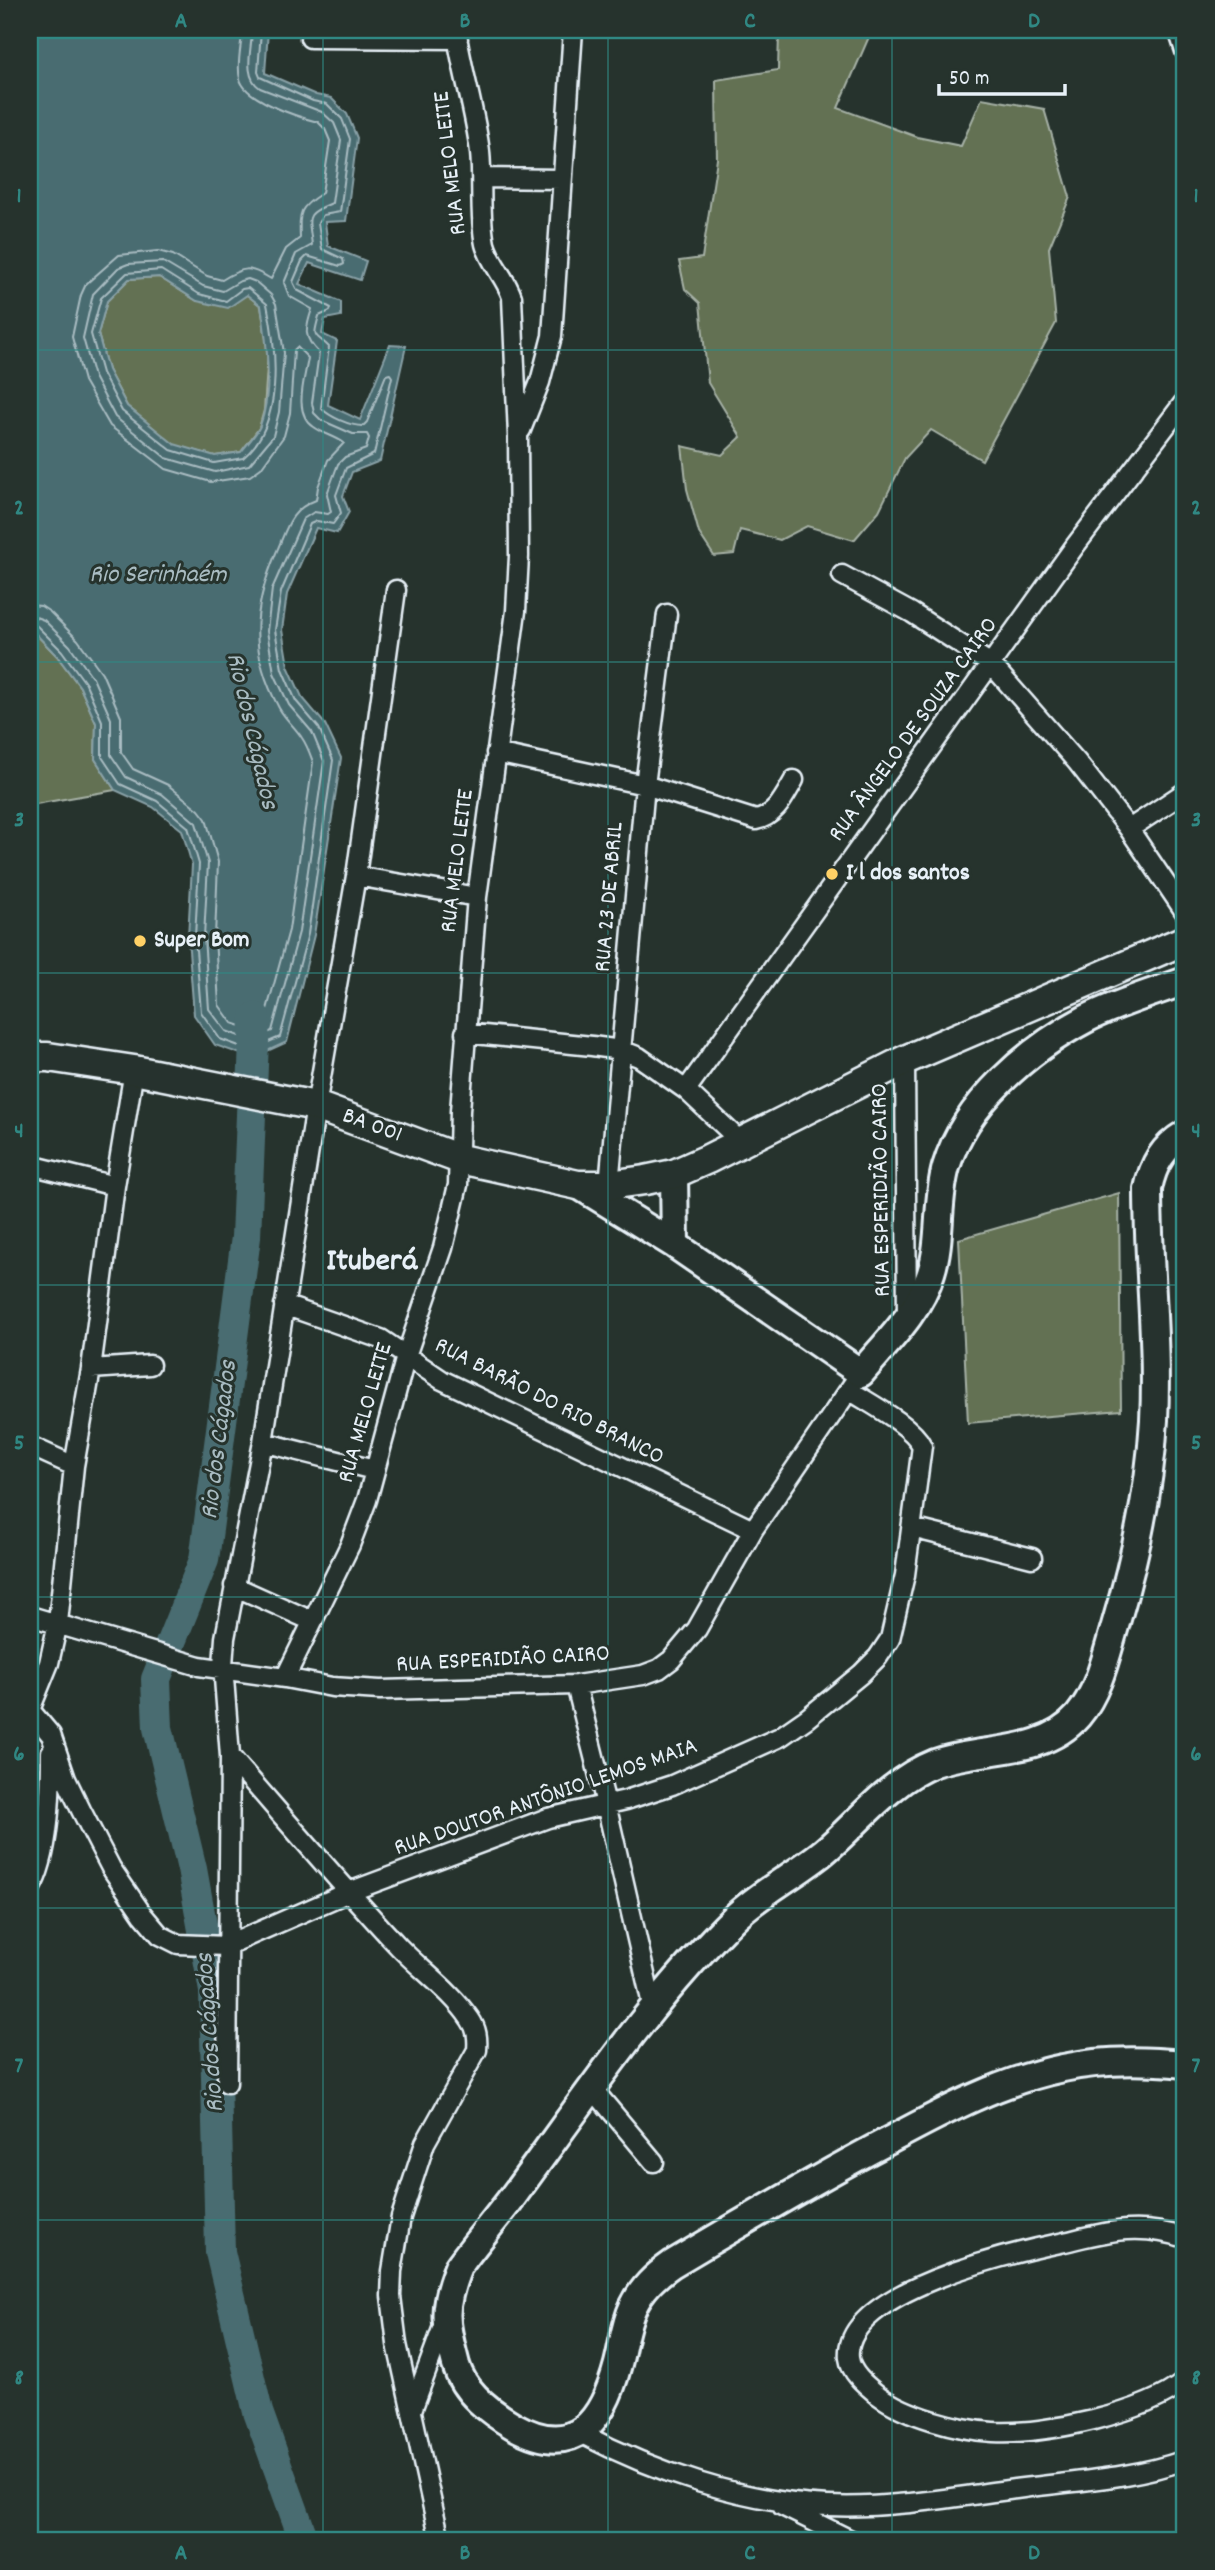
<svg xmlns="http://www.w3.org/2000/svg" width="1215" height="2570" font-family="Dekko,sans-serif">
  <rect width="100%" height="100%" fill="#26332d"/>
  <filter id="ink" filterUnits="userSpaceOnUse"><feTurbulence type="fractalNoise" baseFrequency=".0143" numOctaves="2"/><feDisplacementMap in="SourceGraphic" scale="14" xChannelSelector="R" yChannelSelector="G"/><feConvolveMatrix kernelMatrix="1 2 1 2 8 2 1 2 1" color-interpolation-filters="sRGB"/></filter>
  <g filter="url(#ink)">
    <path fill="#637153" stroke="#a6b1a6" stroke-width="2" d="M 761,30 L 872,30 L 838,108 L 917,137 L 961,146 L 982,98 L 1044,109 L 1070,197 L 1049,248 L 1056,323 L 982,460 L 931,430 L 905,458 L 879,511 L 854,540 L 807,526 L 780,540 L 740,530 L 734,554 L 714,556 L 699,533 L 687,489 L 682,446 L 722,455 L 741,437 L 708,383 L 700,303 L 685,289 L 679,261 L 702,258 L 717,159 L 716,80 L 778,70 L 779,33 Z
      M 159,277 L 197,301 L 247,295 L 261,306 L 268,352 L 264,410 L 259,428 L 241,452 L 215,456 L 174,445 L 127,406 L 108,370 L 98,334 L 107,301 L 129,279 Z
      M 30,628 L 57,656 L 80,687 L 96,723 L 95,759 L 115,790 L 30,805 Z
      M 1119,1193 L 1121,1410 L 968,1423 L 959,1239 Z"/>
    <path fill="#4a6c71" stroke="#89a1a7" stroke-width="2" fill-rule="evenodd" d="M 30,30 L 268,30 L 265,73 L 316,95 L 331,98 L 347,114 L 357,138 L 346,221 L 325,222 L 328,246 L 366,261 L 360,280 L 309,263 L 299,284 L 341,302 L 341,316 L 325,319 L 322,334 L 337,341 L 328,405 L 360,420 L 390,345 L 406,346 L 380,461 L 352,472 L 343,496 L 349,512 L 337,533 L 316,528 L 287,594 L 282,630 L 288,666 L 302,697 L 325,724 L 341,758 L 314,935 L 287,1042 L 252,1058 L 215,1045 L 194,1015 L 188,937 L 192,865 L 182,830 L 153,807 L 115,790 L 95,759 L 96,723 L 80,687 L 57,656 L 30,628 ZM 159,277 L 197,301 L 228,308 L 247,295 L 261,306 C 267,342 273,391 260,426 C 256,435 247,444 241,452 L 215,456 L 174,444 L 127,406 L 108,370 L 98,334 L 107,301 L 129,279 Z"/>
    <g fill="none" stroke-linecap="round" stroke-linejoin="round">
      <path stroke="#a9bcc2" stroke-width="2" d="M 163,262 L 203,286 L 223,291 L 240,281 L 248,279 L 256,282 L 271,295 L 276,304 L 284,353 L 279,412 L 273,436 L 249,465 L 215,472 L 166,458 L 115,417 L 94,377 L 83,338 L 93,294 L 118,268 L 128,264 Z
        M 161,270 L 199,294 L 226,301 L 242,289 L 248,288 L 267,304 C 277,351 284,424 243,458 L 214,463 L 171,450 L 122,411 L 102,373 L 91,334 L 101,298 L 127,273 Z
        M 30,605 L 41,606 L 50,612 L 78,640 L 102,673 L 121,717 L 121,752 L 133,769 L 168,785 L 199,810 L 206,819 L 218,862 L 215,937 L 219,1005 L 232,1023 L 250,1029 L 263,1024 L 289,930 L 313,762 C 310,754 307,745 302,738 C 295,727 285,719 279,708 C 249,653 252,610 276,553 C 287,529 289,510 316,500 L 318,487 L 328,460 L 344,443 C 335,436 323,434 314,427 C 292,413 305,379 308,358 L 297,347 L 294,350 L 290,413 L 284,436 L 261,468 L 250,476 L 211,482 L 166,469 L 110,426 L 84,381 L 72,337 L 81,295 L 86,284 L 119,255 L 158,251 L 173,255 L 207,276 L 222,280 C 244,266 249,266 271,279 L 286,249 L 300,238 C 299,211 299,208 322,193 L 330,141 L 325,129 L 318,122 C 298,117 245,100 240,79 C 236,64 242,45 242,30
        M 30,615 L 44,620 L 70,646 L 93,678 L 111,719 L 111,755 L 126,777 L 162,794 L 196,823 L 208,863 L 204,937 L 209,1009 L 226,1031 L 250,1040 L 272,1031 L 299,932 L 324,761 L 312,732 L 289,705 L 274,673 L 267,631 L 272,589 L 303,519 L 314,512 L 328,514 L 331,512 L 327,494 L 338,464 L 345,457 L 366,449 L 369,438 L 367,434 L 353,434 L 321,420 L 314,413 L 312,403 L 319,353 C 303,337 305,330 312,309 L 289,296 L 284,283 L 296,254 L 312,245 C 309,216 303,215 332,203 L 341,140 L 334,123 L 322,112 L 260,88 C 242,76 252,49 252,30
        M 30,624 L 37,626 L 62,651 L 86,684 L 102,721 L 102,757 L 120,784 L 157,801 L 188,827 L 199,864 L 195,937 L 201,1012 L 220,1039 L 250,1050 L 280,1037 L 308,934 L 333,760 L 319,728 L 296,701 L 282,669 L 275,630 L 281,592 L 310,524 L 317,521 L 333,524 L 341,513 L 336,495 L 346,468 L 374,454 L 392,377 L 390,374 L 386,375 L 367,422 L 363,426 C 350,426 330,417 321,408 L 329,347 C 315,333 312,340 319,316 L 330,311 L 331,308 L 297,290 L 293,282 L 302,261 L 307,256 L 340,266 L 344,264 L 343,259 L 322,249 L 318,223 L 323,215 L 340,212 L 350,139 L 342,119 L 327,104 L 313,101 L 260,77 L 258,72 L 261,30"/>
      <path stroke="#4a6c71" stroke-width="30" d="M 255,1017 L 246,1237 L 204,1560 L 156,1679 L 158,1728 L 192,1869 L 214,1991 L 220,2252 L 258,2412 L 304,2540"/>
      <defs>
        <path id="street" d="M 1178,30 L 1185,51
          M 310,38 L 458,39
          M 483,178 L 561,179
          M 521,430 L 540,382 L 552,336 L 573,30
          M 842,575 L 912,613 L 991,664 L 1077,762 L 1129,829 L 1185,912
          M 496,753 L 645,785 L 756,820 C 776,816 784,797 794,780
          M 1129,829 L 1185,792
          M 356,876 L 477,897
          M 465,1033 L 592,1046 L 621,1050 L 639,1057 L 686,1090 L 741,1142
          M 905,1060 L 907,1319
          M 686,1090 L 1075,546 L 1185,401
          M 30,1165 L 115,1186
          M 609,1185 L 645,785 L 667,614
          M 284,1305 L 381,1339 L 442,1380 L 753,1530
          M 91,1369 L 150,1365
          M 263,1442 L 374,1470
          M 30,1446 L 74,1466
          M 912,1528 L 1032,1558
          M 234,1586 L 312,1621
          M 30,1616 L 199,1666 L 285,1678 L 332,1687 L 380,1690 L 576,1685 L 643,1675 L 659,1669 L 671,1660 L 697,1629 L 753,1530 L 855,1381
          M 285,1678 L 350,1545 L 367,1500 L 406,1356 L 443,1248 L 458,1185 L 460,1111 L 477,897 L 516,611 L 519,556 L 518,436 L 512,297 C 506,278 490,263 485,244 C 479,215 483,182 480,152 C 475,111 462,71 456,30
          M 576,1685 L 606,1804 L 653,2009
          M 30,1710 L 51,1735 L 66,1779 L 81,1810 L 111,1868 L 143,1915 L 160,1935 L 178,1944 L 226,1946 L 349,1892 L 548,1818 L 626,1800 L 672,1785 L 780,1737 L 806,1719 L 861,1674 L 878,1657 L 890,1639 L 905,1575 L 922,1446 C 912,1425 869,1403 849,1390
          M 30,1710 L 49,1663 L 58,1623 L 74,1466 L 91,1369 L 115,1186 L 134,1070
          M 230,1756 C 286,1820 341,1885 399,1947 C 422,1971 452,1992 470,2019 C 477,2029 478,2038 477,2050 L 425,2143 L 401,2217 L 392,2271 L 391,2296 L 397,2344 L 440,2540
          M 30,1889 C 50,1858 51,1789 51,1752
          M 227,2083 L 230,1756 L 223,1665 L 225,1638 L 263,1442 L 316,1106 L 356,876 L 396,590
          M 592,2088 L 654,2162
          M 1185,2238 C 1167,2232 1147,2229 1128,2230 C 1105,2231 1082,2238 1060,2243 C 1012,2253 842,2292 849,2358 C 851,2374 867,2386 878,2395 C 906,2416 959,2430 993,2432 C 1045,2435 1145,2414 1185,2381
          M 412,2410 L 445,2321
          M 580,2433 C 655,2472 743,2502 828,2506 C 893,2509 959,2496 1023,2488 C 1077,2481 1134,2478 1185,2460
          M 782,2506 L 851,2540"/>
        <path id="secondary" d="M 1185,1134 C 1163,1147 1153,1164 1148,1189 C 1148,1266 1158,1343 1154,1420 C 1150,1490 1135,1559 1115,1626 C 1106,1656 1099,1691 1078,1716 C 1042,1757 982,1746 935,1763 C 920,1769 905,1778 893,1788 C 867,1808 846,1834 821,1854 C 793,1876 762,1892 736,1916 C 651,1999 584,2100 514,2195 C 496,2219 476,2242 458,2267 C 441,2310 445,2322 456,2365 C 464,2393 490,2412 514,2426 C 575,2460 603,2421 618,2364 C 623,2345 625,2324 633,2307 C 642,2288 655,2276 672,2264 C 743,2222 813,2180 886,2142 C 942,2112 999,2081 1063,2068 C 1102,2059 1145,2060 1185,2064
          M 674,1174 L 675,1245
          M 578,1185 L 675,1245 L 861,1373 C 887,1342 919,1312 931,1273 C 942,1239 936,1202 946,1167 C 965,1103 1029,1049 1086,1019 C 1117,1003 1152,993 1185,981"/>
        <path id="primary" d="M 30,1057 L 48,1057 L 134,1070 L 316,1106 L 460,1159 L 578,1185 L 609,1185 L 645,1180 L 674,1174 L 708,1159 L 905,1060 L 1185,940"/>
      </defs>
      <use href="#street" stroke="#e8f1f8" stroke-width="23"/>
      <use href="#secondary" stroke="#e8f1f8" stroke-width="32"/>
      <use href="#primary" stroke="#e8f1f8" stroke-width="33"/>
      <use href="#street" stroke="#26332d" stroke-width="18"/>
      <use href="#secondary" stroke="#26332d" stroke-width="26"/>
      <use href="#primary" stroke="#26332d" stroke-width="28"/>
    </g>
  </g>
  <path fill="none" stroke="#308883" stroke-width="2" stroke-opacity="0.55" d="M 323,30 L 323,2540M 608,30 L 608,2540M 892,30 L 892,2540M 30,350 L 1185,350M 30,662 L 1185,662M 30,973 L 1185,973M 30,1285 L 1185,1285M 30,1597 L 1185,1597M 30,1908 L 1185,1908M 30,2220 L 1185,2220"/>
  <g fill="#ffd166" stroke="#26332d" stroke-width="2.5">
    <circle cx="832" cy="874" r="7"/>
    <circle cx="140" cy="941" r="7"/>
  </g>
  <g text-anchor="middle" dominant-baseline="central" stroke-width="6" stroke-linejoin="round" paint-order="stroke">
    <g font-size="24" fill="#e8f1f8" stroke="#26332d">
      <text transform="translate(451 163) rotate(-97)">RUA MELO LEITE</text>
      <text transform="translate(914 730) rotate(-54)">RUA ÂNGELO DE SOUZA CAIRO</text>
      <text transform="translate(458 861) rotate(-83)">RUA MELO LEITE</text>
      <text transform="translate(610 897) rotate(-85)">RUA 23 DE ABRIL</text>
      <text transform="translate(372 1126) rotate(20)">BA 001</text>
      <text transform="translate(882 1190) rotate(-91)">RUA ESPERIDIÃO CAIRO</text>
      <text transform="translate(549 1402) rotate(27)">RUA BARÃO DO RIO BRANCO</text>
      <text transform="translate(366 1413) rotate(-74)">RUA MELO LEITE</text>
      <text transform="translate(503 1660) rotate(-3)">RUA ESPERIDIÃO CAIRO</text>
      <text transform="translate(546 1798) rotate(-19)">RUA DOUTOR ANTÔNIO LEMOS MAIA</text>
    </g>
    <g font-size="24" font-weight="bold" fill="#e8f1f8" stroke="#26332d" text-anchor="start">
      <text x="846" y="874">I l dos santos</text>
      <text x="154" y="941">Super Bom</text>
    </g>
    <g font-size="26" font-style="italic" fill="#a9bcc2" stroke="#26332d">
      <text x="158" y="575">Rio Serinhaém</text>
      <text transform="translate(251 731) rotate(77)">Rio dos Cágados</text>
      <text transform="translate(220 1440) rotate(-83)">Rio dos Cágados</text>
      <text transform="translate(211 2033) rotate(-94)">Rio dos Cágados</text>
    </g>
    <g font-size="32" font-weight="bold" fill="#e8f1f8" stroke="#26332d">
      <text x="372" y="1263">Ituberá</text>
    </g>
  </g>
  <rect width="1215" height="2570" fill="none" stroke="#26332d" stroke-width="77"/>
  <path d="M939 84v10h126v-10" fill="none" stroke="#e8f1f8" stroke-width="3.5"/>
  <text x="949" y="84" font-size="21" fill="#e8f1f8" stroke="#26332d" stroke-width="5" paint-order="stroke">50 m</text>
  <rect x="38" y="38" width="1138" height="2494" fill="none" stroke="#308883" stroke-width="2.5"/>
  <g font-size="23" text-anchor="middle" font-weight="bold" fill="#308883">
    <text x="181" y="27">A</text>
    <text x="465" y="27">B</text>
    <text x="750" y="27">C</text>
    <text x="1034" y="27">D</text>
    <text x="19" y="202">1</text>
    <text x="1196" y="202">1</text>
    <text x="19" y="514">2</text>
    <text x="1196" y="514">2</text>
    <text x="19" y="826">3</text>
    <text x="1196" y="826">3</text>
    <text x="19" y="1137">4</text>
    <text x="1196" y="1137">4</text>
    <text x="19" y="1449">5</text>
    <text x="1196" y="1449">5</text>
    <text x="19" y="1760">6</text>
    <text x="1196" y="1760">6</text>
    <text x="19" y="2072">7</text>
    <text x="1196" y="2072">7</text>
    <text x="19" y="2384">8</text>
    <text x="1196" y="2384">8</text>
    <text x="181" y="2559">A</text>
    <text x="465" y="2559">B</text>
    <text x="750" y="2559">C</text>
    <text x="1034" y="2559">D</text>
  </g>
</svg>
